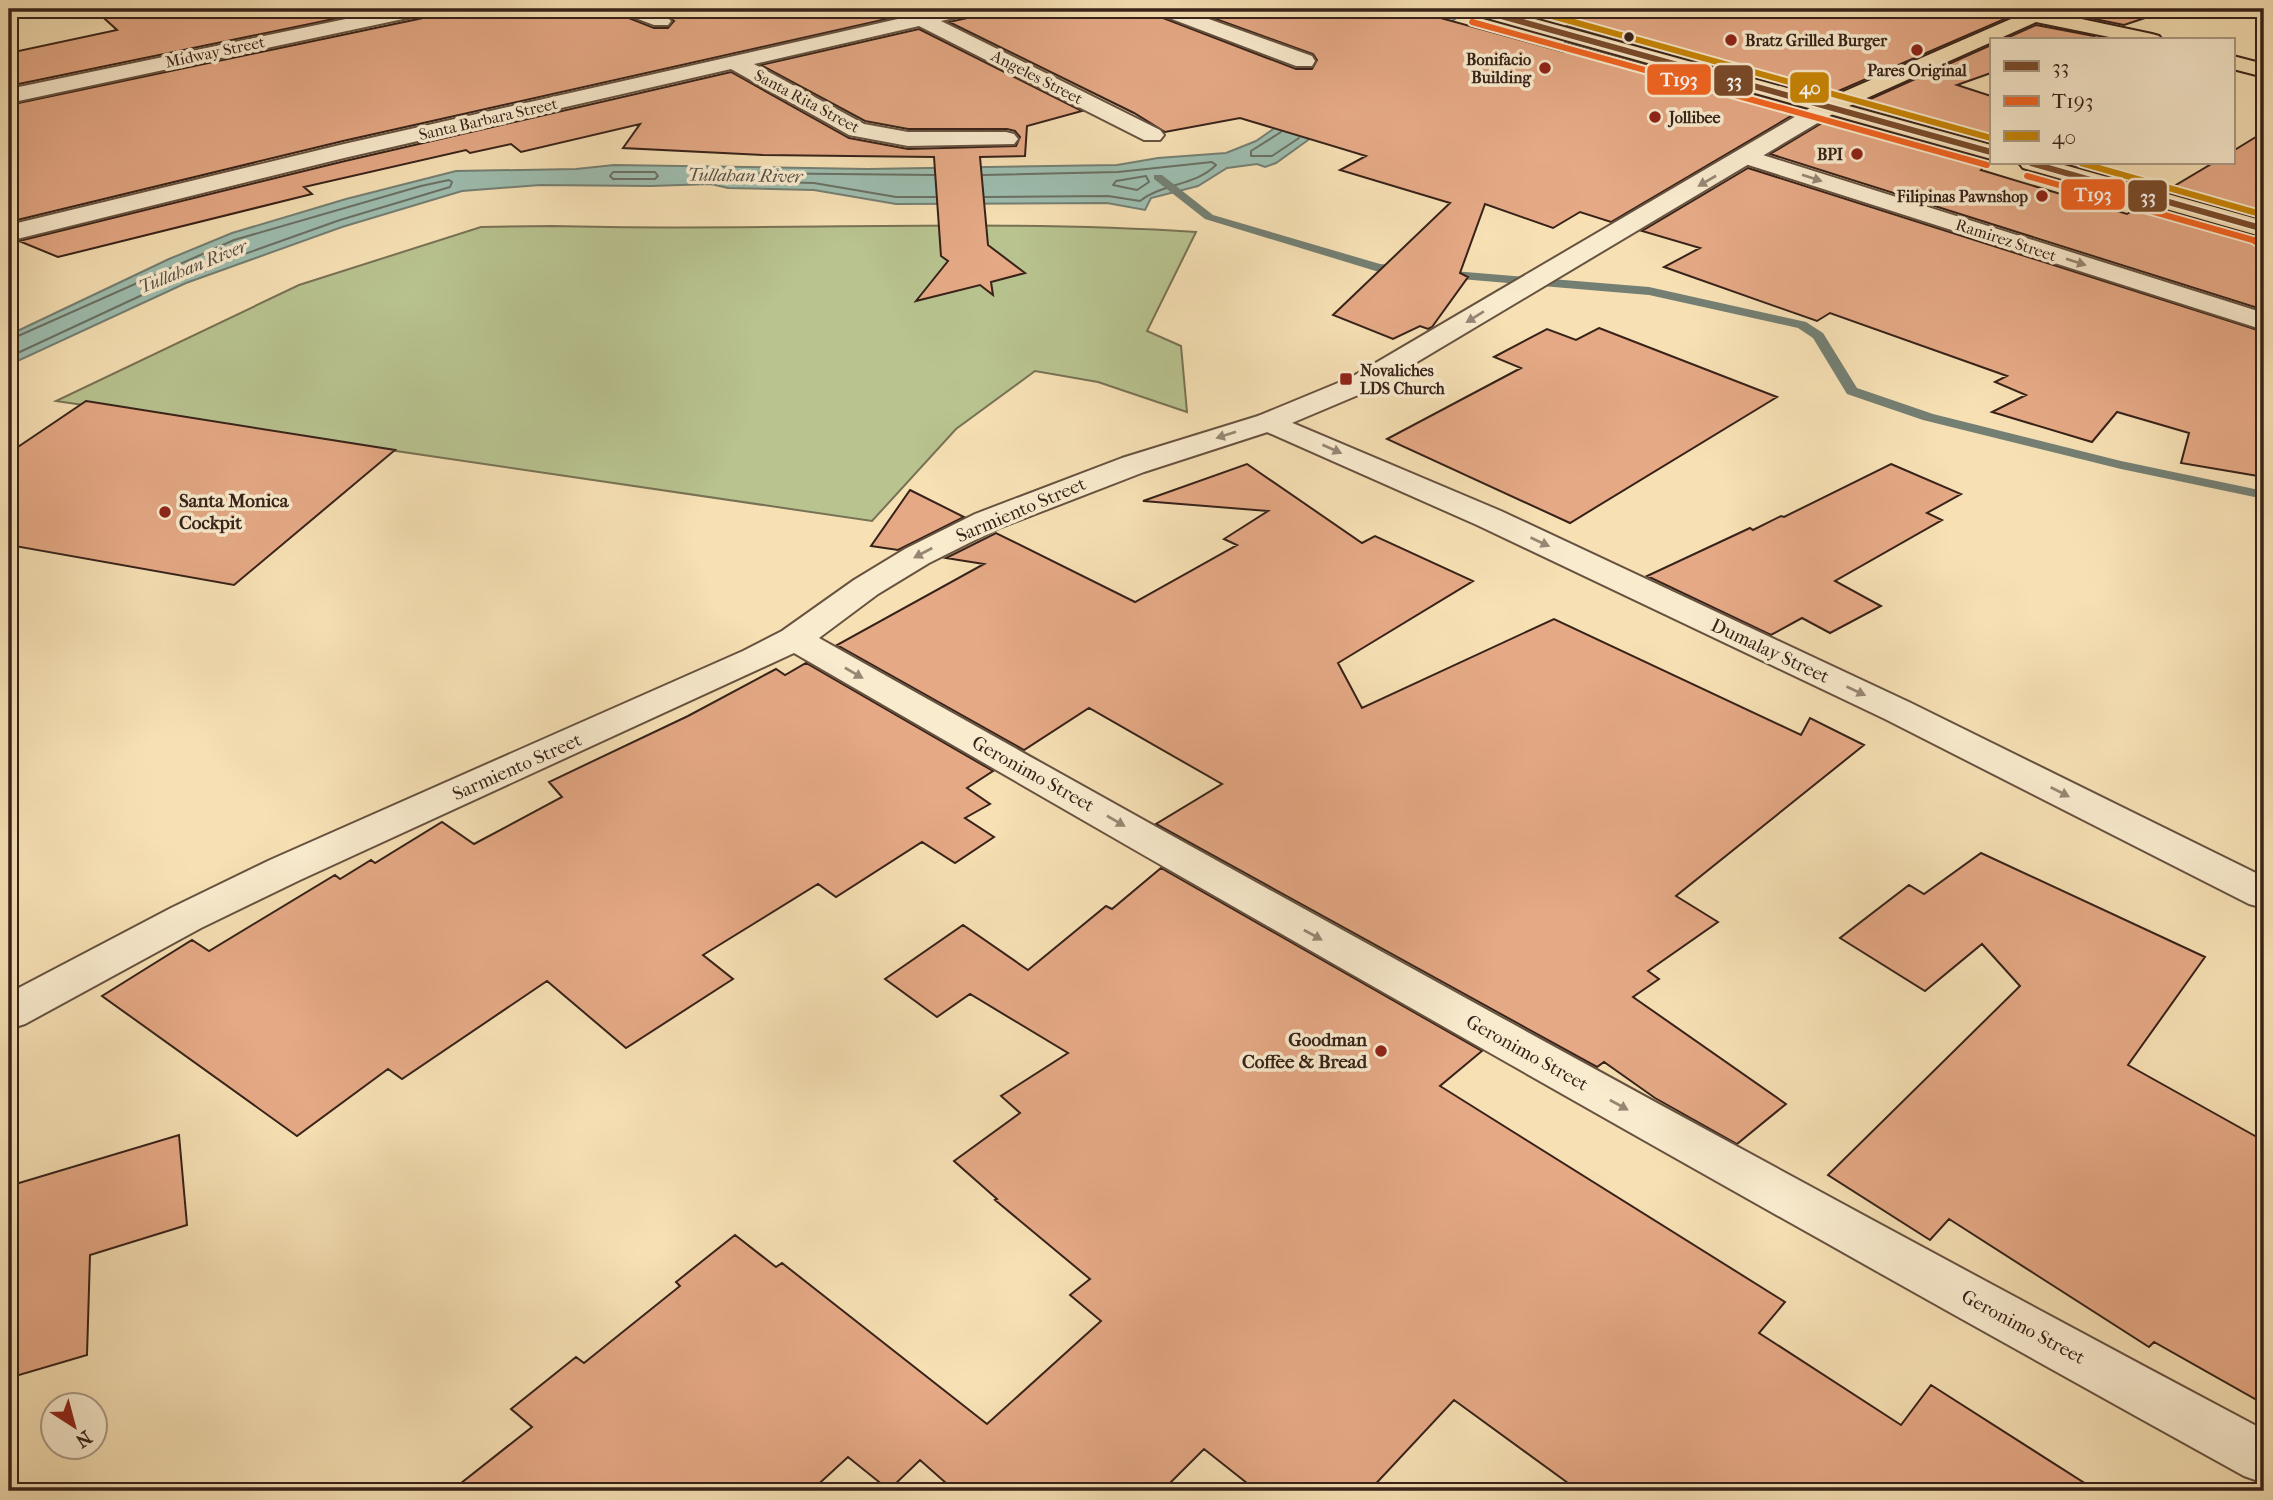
<svg xmlns="http://www.w3.org/2000/svg" width="2273" height="1500" font-family="'IM FELL French Canon',serif">
  <rect width="100%" height="100%" fill="#f6e0b4"/>
  <filter id="stains"><feTurbulence type="fractalNoise" baseFrequency=".00286" numOctaves="4"/><feColorMatrix values="0 0 0 0 .2 0 0 0 0 .09 0 0 0 0 .02 0 0 0 .5 -.17"/></filter>
  <radialGradient id="worn" r=".72"><stop offset=".6" stop-color="#630" stop-opacity="0"/><stop offset="1" stop-color="#630" stop-opacity=".3"/></radialGradient>
  <path fill="#b8c390" stroke="#787254" stroke-width="2" d="M 552,226 C 766,232 982,218 1196,232 L 1147,331 L 1181,346 L 1187,412 L 1098,382 L 1035,371 L 956,429 L 872,521 L 56,401 L 299,285 L 481,227 Z"/>
  <path fill="#9dbdaf" stroke="#747f73" stroke-width="2" d="M 1416,9 L 1467,9 L 1315,135 L 1276,163 L 1265,167 L 1257,164 L 1227,168 L 1198,186 L 1151,198 L 1145,210 L 1107,203 L 896,204 L 814,190 L 728,188 L 711,184 L 651,186 L 540,185 L 462,191 L 342,227 L 186,283 L 9,365 L 9,335 L 169,259 L 232,233 L 346,199 L 456,171 L 576,169 L 614,165 L 868,169 L 1117,165 L 1158,158 L 1226,153 L 1256,141 L 1279,125 L 1422,14 Z"/>
  <g fill="none" stroke-linecap="round" stroke-linejoin="round">
    <path stroke="#6a7064" stroke-width="2" d="M 1281,132 L 1251,151 L 1251,156 L 1272,156 L 1299,138
      M 613,172 L 655,172 L 658,176 L 655,179 L 613,179 L 610,176 Z
      M 934,175 L 724,173 L 721,177 L 729,181 L 814,183 L 896,197 L 935,197
      M 983,175 L 1118,172 L 1212,162 L 1216,165 C 1195,186 1163,183 1140,201 L 1108,196 L 985,197
      M 1146,176 L 1149,182 L 1137,190 L 1113,185 L 1116,181 Z
      M 9,340 L 234,240 L 421,186 L 449,180 L 452,182 L 450,187 L 340,220 L 183,276 L 9,357"/>
    <path fill="#747f73" fill-rule="evenodd" d="M 1154,175 L 1162,175 L 1213,215 L 1380,264 L 1403,266 L 1409,270 L 1403,274 L 1379,272 L 1205,219 L 1154,179 Z
      M 1441,270 L 1649,287 L 1806,322 L 1823,333 L 1857,388 L 1933,414 L 2121,461 L 2264,491 L 2264,499 L 2121,469 L 1923,420 L 1847,394 L 1813,338 L 1798,328 L 1649,295 L 1437,277 L 1437,271 Z"/>
  </g>
  <path fill="#e5a985" stroke="#372219" stroke-width="2" d="M 94,9 L 382,9 L 9,86 L 9,53 L 117,30 Z
    M 435,9 L 616,9 L 621,15 L 654,28 L 668,28 L 674,21 L 656,9 L 931,9 L 343,141 L 9,222 L 9,105 L 423,18 L 431,15 Z
    M 981,9 L 1150,9 L 1155,15 L 1296,69 L 1312,69 L 1317,60 L 1313,54 L 1188,9 L 1408,9 L 1564,52 L 1565,43 L 1803,109 L 1611,222 L 1580,212 L 1553,228 L 1485,204 L 1460,273 L 1468,277 L 1432,327 L 1428,329 L 1420,326 L 1393,339 L 1333,315 L 1450,203 L 1340,170 L 1366,156 L 1240,118 L 1165,132 L 1134,113 L 949,22 L 976,16 Z
    M 1569,9 L 1990,9 L 1995,16 L 2007,18 L 1827,96 L 1567,25 Z
    M 2045,9 L 2153,9 L 2154,15 L 2124,25 Z
    M 2036,25 L 2094,36 L 2083,40 L 2002,40 Z
    M 919,29 L 1082,111 L 1027,126 L 1025,156 L 980,157 L 988,245 L 1025,273 L 991,282 L 993,295 L 980,285 L 916,301 L 948,261 L 941,256 L 934,157 L 763,155 L 623,148 L 640,124 L 521,152 L 511,144 L 470,153 L 466,150 L 304,187 L 312,194 L 58,257 L 19,241 L 345,161 L 731,72 L 849,138 L 908,149 L 1016,146 L 1020,137 L 1015,131 L 1007,129 L 908,129 L 865,121 L 761,65 Z
    M 1991,45 L 1991,73 L 1957,85 L 1991,96 L 1991,142 L 1857,105 Z
    M 1832,117 L 1991,161 L 1981,170 L 2127,214 L 2142,205 L 2264,239 L 2264,310 L 1770,154 Z
    M 2264,132 L 2264,218 L 2166,191 L 2213,163 L 2233,163 L 2233,151 Z
    M 1748,168 L 2264,332 L 2264,477 L 2181,463 L 2189,433 L 2117,412 L 2092,442 L 1992,412 L 2026,395 L 1995,382 L 2007,376 L 1830,313 L 1817,321 L 1664,267 L 1700,248 L 1642,231 Z
    M 1599,328 L 1777,397 L 1570,523 L 1387,439 L 1521,368 L 1494,357 L 1547,329 L 1576,340 Z
    M 86,401 L 395,450 L 234,585 L 9,545 L 9,453 Z
    M 1247,464 L 1362,543 L 1375,536 L 1473,581 L 1338,663 L 1362,708 L 1554,619 L 1801,735 L 1810,718 L 1864,745 L 1676,896 L 1718,922 L 1648,971 L 1659,979 L 1633,997 L 1786,1104 L 1737,1144 L 1655,1098 L 1604,1062 L 1597,1067 L 1156,824 L 1222,784 L 1089,708 L 1024,750 L 837,645 L 984,564 L 946,558 L 996,533 L 1135,602 L 1237,545 L 1224,539 L 1268,511 L 1143,501 Z
    M 1891,464 L 1961,494 L 1927,513 L 1942,520 L 1835,581 L 1881,606 L 1830,633 L 1802,618 L 1771,635 L 1647,576 L 1750,528 L 1753,530 L 1781,516 L 1784,517 Z
    M 910,490 L 964,517 L 898,550 L 871,546 Z
    M 806,663 L 993,771 L 967,788 L 990,804 L 965,818 L 994,837 L 955,863 L 922,842 L 836,897 L 818,884 L 703,955 L 733,979 L 626,1048 L 547,981 L 402,1079 L 388,1069 L 297,1136 L 102,996 L 192,940 L 209,951 L 335,875 L 340,879 L 371,860 L 375,863 L 442,822 L 474,844 L 562,797 L 549,782 L 688,716 L 776,669 L 785,675 Z
    M 1981,853 L 2205,957 L 2128,1065 L 2264,1141 L 2264,1404 L 2154,1342 L 2149,1347 L 1949,1219 L 1930,1240 L 1828,1175 L 2020,986 L 1982,944 L 1925,991 L 1840,938 L 1909,885 L 1924,894 Z
    M 1161,868 L 1482,1051 L 1440,1086 L 1785,1302 L 1759,1333 L 1901,1425 L 1931,1385 L 2097,1491 L 1579,1491 L 1454,1400 L 1369,1491 L 1257,1491 L 1204,1449 L 1162,1491 L 955,1491 L 920,1460 L 889,1490 L 848,1457 L 811,1491 L 451,1491 L 532,1427 L 511,1409 L 576,1357 L 584,1363 L 680,1286 L 676,1282 L 735,1235 L 776,1267 L 782,1263 L 987,1424 L 1101,1321 L 1070,1295 L 1090,1279 L 995,1200 L 997,1199 L 954,1161 L 1020,1113 L 1001,1096 L 1068,1053 L 970,994 L 937,1017 L 885,979 L 963,925 L 1028,970 L 1106,906 L 1112,909 Z
    M 179,1135 L 187,1225 L 90,1255 L 87,1355 L 9,1378 L 9,1186 Z"/>
  <g fill="none" stroke-linecap="round" stroke-linejoin="round">
    <defs>
      <path id="minor" d="M 394,9 L 432,9 L 429,13 L 422,15 L 9,103 L 9,89 Z
        M 619,9 C 636,8 659,7 671,21 L 668,25 L 654,25 L 622,13 Z
        M 942,9 L 978,9 L 975,13 L 941,21 L 1160,130 L 1164,135 L 1160,140 L 1144,140 L 919,26 L 754,64 L 864,124 L 908,132 L 1006,132 L 1014,134 L 1018,139 L 1014,144 L 908,146 L 849,135 L 731,69 L 344,158 L 9,241 L 9,225 L 344,144 Z
        M 1153,9 L 1181,9 L 1312,56 L 1315,61 L 1312,66 L 1296,66 L 1156,13 Z
        M 1747,150 L 2264,313 L 2264,330 L 1739,162 L 1735,157 L 1739,152 Z
        M 1269,413 L 1501,511 L 1911,703 L 2264,877 L 2264,908 L 2249,904 L 1885,719 L 1477,525 L 1258,428 L 1254,422 L 1258,416 Z"/>
      <path id="tertiary" d="M 1993,9 L 2041,11 L 2044,15 L 2041,19 L 2034,21 L 1996,13 Z
        M 1828,100 L 1836,102 L 1839,107 L 1836,112 L 1370,390 L 1280,428 L 1144,472 L 999,528 L 929,563 L 878,594 L 819,638 C 1298,908 1779,1172 2264,1430 L 2264,1483 L 2244,1476 C 1758,1207 1275,932 794,653 L 300,880 L 201,928 L 25,1024 L 9,1029 L 9,993 L 171,908 L 270,860 L 743,651 L 782,631 L 854,580 L 905,549 L 975,514 L 1122,458 L 1258,416 L 1350,378 L 1820,102 Z"/>
      <path id="primary" d="M 1466,9 L 1498,9 L 1827,99 L 2034,9 L 2152,34 L 2159,36 L 2162,40 L 2124,40 L 2036,22 L 1849,106 L 1991,145 L 1991,159 L 1469,13 Z
        M 2233,56 L 2264,64 L 2264,77 L 2233,69 Z
        M 2019,163 L 2057,163 L 2264,221 L 2264,237 L 2023,168 Z"/>
    </defs>
    <use href="#minor" stroke="#675240" stroke-width="4"/>
    <use href="#tertiary" stroke="#675240" stroke-width="4"/>
    <use href="#primary" stroke="#372219" stroke-width="4"/>
    <use href="#minor" fill="#f9ebce" fill-rule="evenodd"/>
    <use href="#tertiary" fill="#f9ebce" fill-rule="evenodd"/>
    <use href="#primary" fill="#f6e0b4" fill-rule="evenodd"/>
    <defs>
      <path id="bus-1" d="M 1476,9 L 1991,152
        M 2031,163 L 2264,229"/>
      <path id="bus-2-far1" d="M 1472,22 L 1987,165
        M 2027,176 L 2260,242"/>
      <path id="bus-2" d="M 2256,241 L 2260,242"/>
      <path id="bus-3" d="M 1527,9 L 1991,138
        M 2081,163 L 2264,215"/>
    </defs>
    <use href="#bus-1" stroke="#f9ebce" stroke-width="10"/>
    <use href="#bus-2-far1" stroke="#f9ebce" stroke-width="10"/>
    <use href="#bus-2" stroke="#f9ebce" stroke-width="12"/>
    <use href="#bus-3" stroke="#f9ebce" stroke-width="10"/>
    <use href="#bus-1" stroke="#7a4b2a" stroke-width="6"/>
    <use href="#bus-2-far1" stroke="#f26522" stroke-width="6"/>
    <use href="#bus-2" stroke="#f26522" stroke-width="8"/>
    <use href="#bus-3" stroke="#c78506" stroke-width="6"/>
  </g>
  <defs><path id="oneway-solid" d="M-6-.8H1V-3.2L6.5 0L1 3.2V.8H-6Z" transform="scale(1.75)"/></defs>
  <g fill="#988674">
    <use href="#oneway-solid" transform="translate(1812 178) rotate(18)"/>
    <use href="#oneway-solid" transform="translate(1707 181) rotate(150)"/>
    <use href="#oneway-solid" transform="translate(2076 262) rotate(18)"/>
    <use href="#oneway-solid" transform="translate(1475 317) rotate(148)"/>
    <use href="#oneway-solid" transform="translate(1226 435) rotate(162)"/>
    <use href="#oneway-solid" transform="translate(1332 449) rotate(24)"/>
    <use href="#oneway-solid" transform="translate(1540 542) rotate(25)"/>
    <use href="#oneway-solid" transform="translate(923 553) rotate(152)"/>
    <use href="#oneway-solid" transform="translate(854 673) rotate(30)"/>
    <use href="#oneway-solid" transform="translate(1856 691) rotate(25)"/>
    <use href="#oneway-solid" transform="translate(2060 792) rotate(27)"/>
    <use href="#oneway-solid" transform="translate(1116 821) rotate(30)"/>
    <use href="#oneway-solid" transform="translate(1313 935) rotate(29)"/>
    <use href="#oneway-solid" transform="translate(1619 1105) rotate(29)"/>
  </g>
  <circle fill="#372219" stroke="#f9ebce" stroke-width="2.5" cx="1629" cy="37" r="6"/>
  <g fill="#8f2418" stroke="#f9ebce" stroke-width="2.5">
    <circle cx="1731" cy="40" r="7"/>
    <circle cx="1917" cy="50" r="7"/>
    <circle cx="1545" cy="68" r="7"/>
    <circle cx="1655" cy="117" r="7"/>
    <circle cx="1857" cy="154" r="7"/>
    <circle cx="2042" cy="196" r="7"/>
    <rect x="1339" y="372" width="14" height="14" rx="3.5"/>
    <circle cx="165" cy="512" r="7"/>
    <circle cx="1381" cy="1051" r="7"/>
  </g>
  <g text-anchor="middle" dominant-baseline="central" stroke-width="7" stroke-linejoin="round" paint-order="stroke">
    <g font-size="16" font-weight="bold" fill="#372219" stroke="#f9ebce" text-anchor="start">
      <text x="1745" y="40">Bratz Grilled Burger</text>
      <text x="1531" y="59" text-anchor="end">Bonifacio<tspan x="1531" dy="18">Building</tspan></text>
      <text x="1917" y="70" text-anchor="middle">Pares Original</text>
      <text x="1669" y="117">Jollibee</text>
      <text x="1843" y="154" text-anchor="end">BPI</text>
      <text x="2028" y="196" text-anchor="end">Filipinas Pawnshop</text>
      <text x="1360" y="370">Novaliches<tspan x="1360" dy="18">LDS Church</tspan></text>
    </g>
    <g font-size="16" fill="#372219" stroke="#f9ebce">
      <text transform="translate(215 52) rotate(-12)">Midway Street</text>
      <text transform="translate(1037 77) rotate(27)">Angeles Street</text>
      <text transform="translate(807 101) rotate(28)">Santa Rita Street</text>
      <text transform="translate(488 119) rotate(-13)">Santa Barbara Street</text>
      <text transform="translate(2006 240) rotate(18)">Ramirez Street</text>
    </g>
    <g font-size="18" font-style="italic" fill="#565046" stroke="#f9ebce">
      <text transform="translate(745 176) rotate(1)">Tullahan River</text>
      <text transform="translate(193 267) rotate(-22)">Tullahan River</text>
    </g>
    <g font-size="19" font-weight="bold" fill="#372219" stroke="#f9ebce" text-anchor="start">
      <text x="179" y="501">Santa Monica<tspan x="179" dy="22">Cockpit</tspan></text>
      <text x="1367" y="1040" text-anchor="end">Goodman<tspan x="1367" dy="22">Coffee &amp; Bread</tspan></text>
    </g>
    <g font-size="19" fill="#372219" stroke="#f9ebce">
      <text transform="translate(1021 510) rotate(-23)">Sarmiento Street</text>
      <text transform="translate(1770 651) rotate(25)">Dumalay Street</text>
      <text transform="translate(517 767) rotate(-24)">Sarmiento Street</text>
      <text transform="translate(1033 774) rotate(29)">Geronimo Street</text>
      <text transform="translate(1527 1053) rotate(29)">Geronimo Street</text>
      <text transform="translate(2023 1327) rotate(28)">Geronimo Street</text>
    </g>
  </g>
  <g stroke="#f9ebce" stroke-width="2.5">
    <rect x="1646" y="63" width="66" height="33" rx="7" fill="#f26522"/>
    <rect x="1713" y="64" width="41" height="33" rx="7" fill="#7a4b2a"/>
    <rect x="1789" y="71" width="41" height="33" rx="7" fill="#c78506"/>
    <rect x="2060" y="178" width="66" height="33" rx="7" fill="#f26522"/>
    <rect x="2127" y="179" width="41" height="34" rx="7" fill="#7a4b2a"/>
  </g>
  <g font-size="19" text-anchor="middle" font-weight="bold" fill="#fff">
    <text x="1679" y="86">T193</text>
    <text x="1734" y="87">33</text>
    <text x="1810" y="94">40</text>
    <text x="2093" y="201">T193</text>
    <text x="2148" y="203">33</text>
  </g>
  <rect width="2273" height="1500" fill="none" stroke="#f6e0b4" stroke-width="35"/>
  <rect x="10" y="10" width="2252" height="1479" fill="none" stroke="#372219" stroke-width="3.5"/>
  <rect x="18" y="18" width="2238" height="1465" fill="none" stroke="#372219" stroke-width="2"/>
  <rect x="1990" y="38" width="245" height="126" fill="#f9ebce" stroke="#ab9b86" stroke-width="2"/>
  <rect x="2004" y="61" width="35" height="10" fill="#7a4b2a" stroke="#ab9b86" stroke-width="2"/>
  <text x="2052" y="74" font-size="21" fill="#372219">33</text>
  <rect x="2004" y="96" width="35" height="10" fill="#f26522" stroke="#ab9b86" stroke-width="2"/>
  <text x="2052" y="108" font-size="21" fill="#372219">T193</text>
  <rect x="2004" y="131" width="35" height="10" fill="#c78506" stroke="#ab9b86" stroke-width="2"/>
  <text x="2052" y="144" font-size="21" fill="#372219">40</text>
  <g transform="translate(74 1426) rotate(144)"><circle r="33" fill="#f9ebce" stroke="#ab9b86" stroke-width="2"/>
  <path d="M0-5L12 26L0 18L-12 26Z" fill="#8f2418"/>
  <text y="-10" font-size="19" font-weight="bold" text-anchor="middle" fill="#372219">N</text>
  </g>
  <rect width="100%" height="100%" filter="url(#stains)"/>
  <rect width="100%" height="100%" fill="url(#worn)"/>
</svg>
